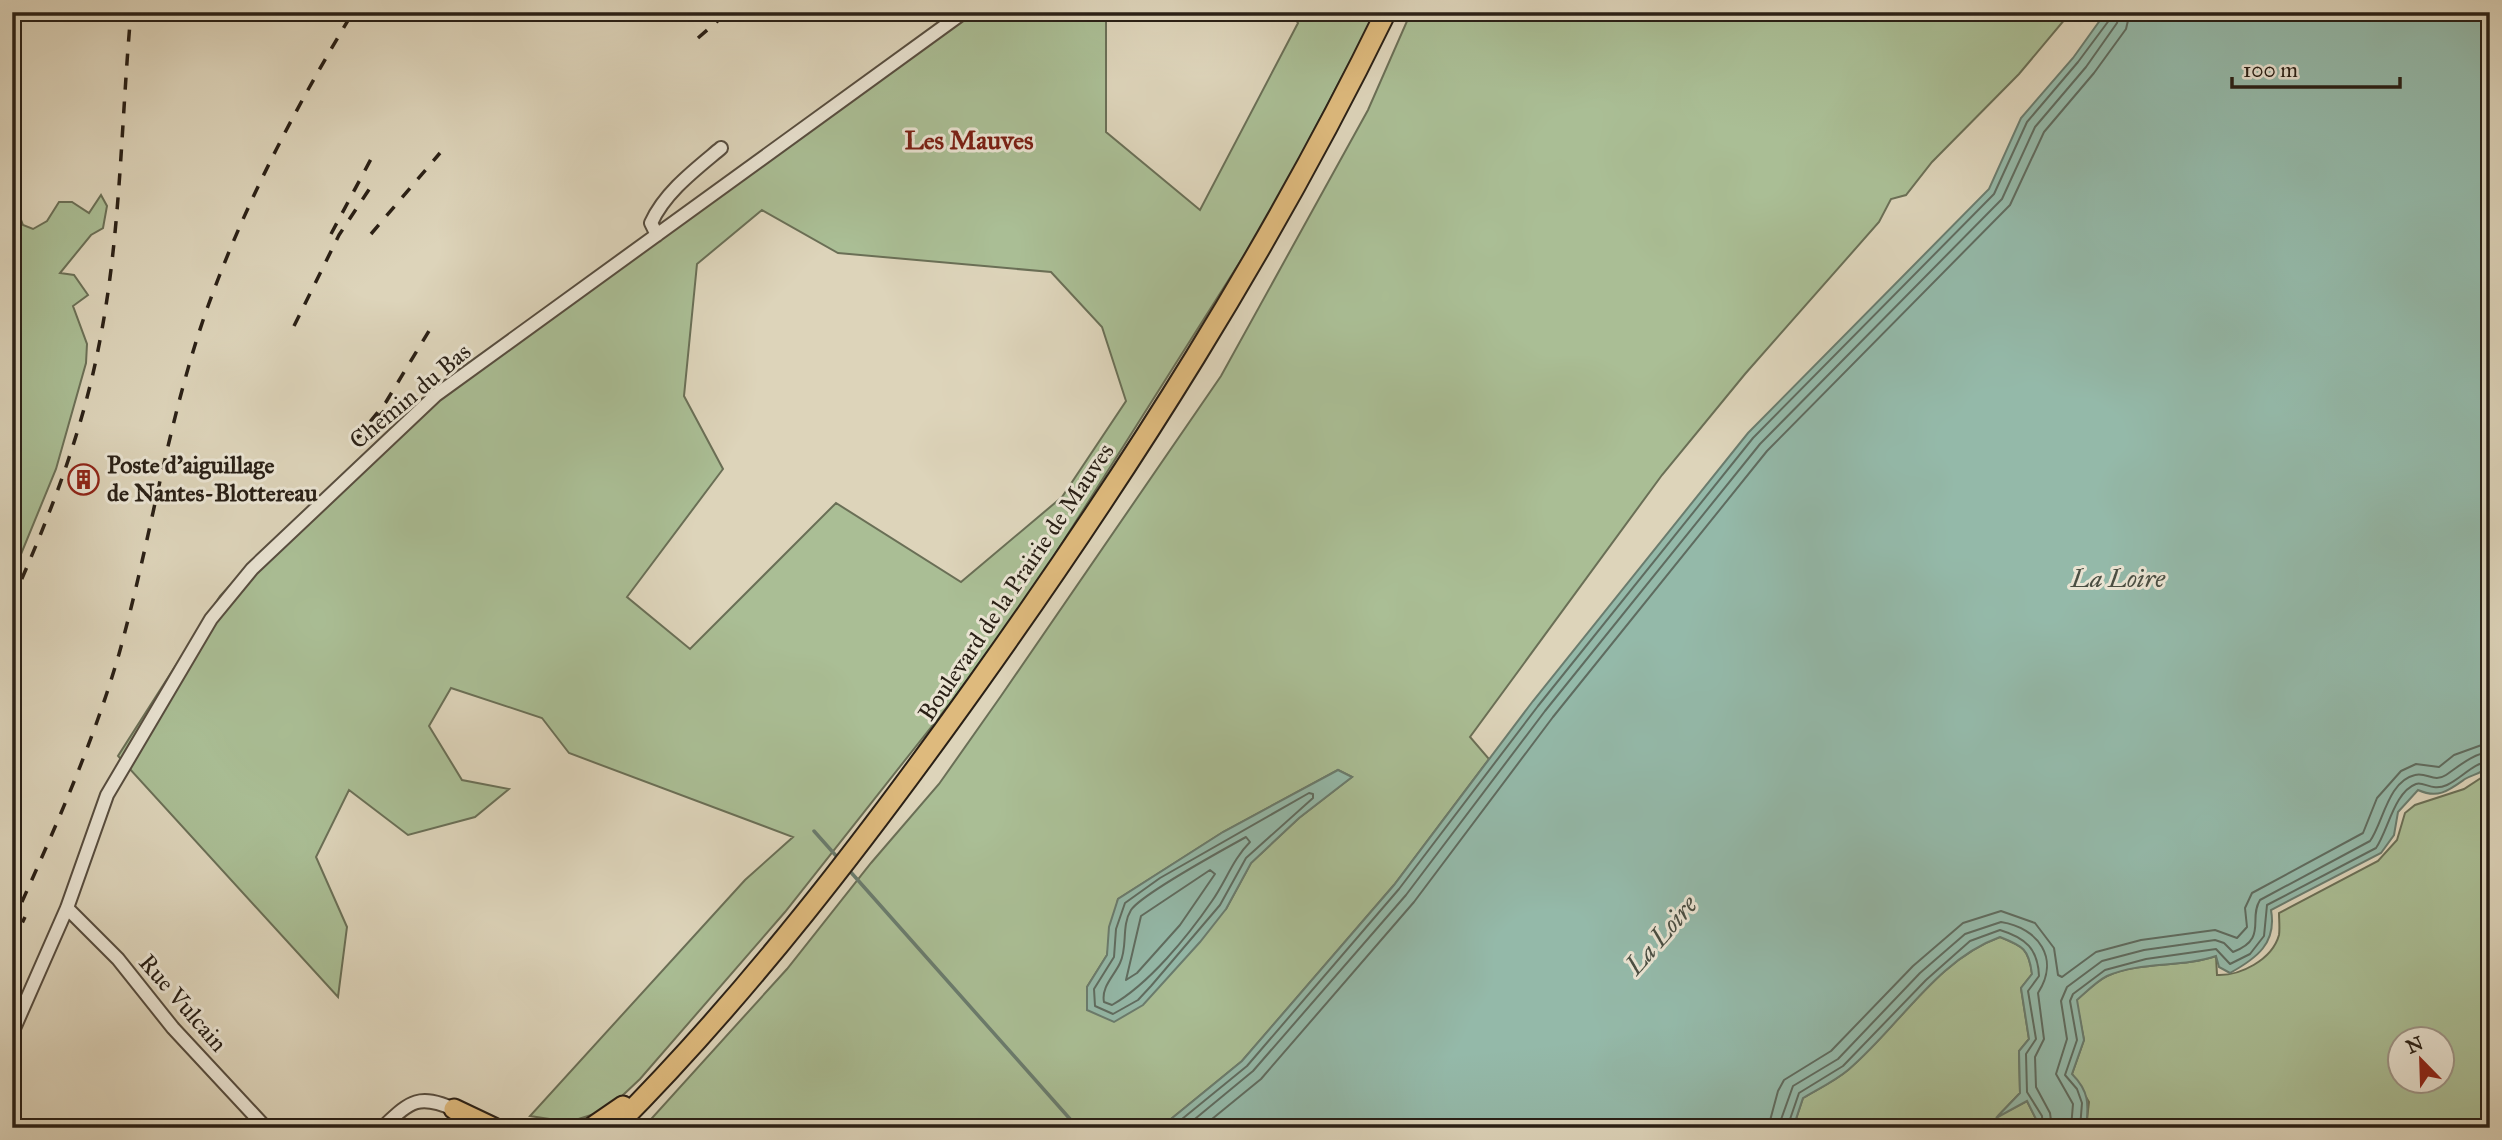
<svg xmlns="http://www.w3.org/2000/svg" width="2502" height="1140" font-family="'IM FELL Great Primer',serif">
  <rect width="100%" height="100%" fill="#ddd4ba"/>
  <filter id="stains"><feTurbulence type="fractalNoise" baseFrequency=".00286" numOctaves="4"/><feColorMatrix values="0 0 0 0 .2 0 0 0 0 .09 0 0 0 0 .02 0 0 0 .5 -.17"/></filter>
  <radialGradient id="worn" r=".72"><stop offset=".6" stop-color="#630" stop-opacity="0"/><stop offset="1" stop-color="#630" stop-opacity=".3"/></radialGradient>
  <path fill="#aabe95" stroke="#6a6f56" stroke-width="2" fill-rule="evenodd" d="M 957,12 L 1106,12 L 1106,132 L 1200,210 L 1298,23 L 1290,12 L 1376,12 L 1269,216 L 1030,594 L 955,697 L 785,912 L 640,1079 L 607,1110 L 569,1122 L 530,1116 L 745,880 L 793,837 L 569,753 L 542,718 L 451,688 L 429,726 L 462,780 L 509,789 L 475,817 L 408,835 L 349,790 L 316,857 L 347,927 L 338,997 L 118,756 L 220,596 L 254,559 L 338,482 L 409,411 ZM 762,210 L 838,253 L 1051,272 L 1102,327 L 1126,401 L 1062,497 L 961,582 L 836,503 L 690,649 L 627,597 L 723,469 L 684,396 L 697,264 Z
    M 1411,12 L 2071,12 L 2019,74 L 1932,162 L 1906,195 L 1891,199 L 1879,222 L 1745,374 L 1662,475 L 1470,737 L 1489,759 L 1394,885 L 1242,1061 L 1160,1128 L 643,1128 L 787,969 L 871,863 L 939,784 L 1001,696 L 1221,376 L 1368,110 ZM 1338,770 L 1352,777 L 1299,818 L 1251,863 L 1226,909 L 1087,987 L 1107,955 L 1118,899 L 1223,832 Z
    M 101,195 L 107,206 L 103,228 L 91,235 L 60,273 L 74,275 L 88,295 L 73,306 L 87,344 L 86,363 L 56,469 L 12,576 L 12,196 L 23,225 L 33,229 L 47,221 L 59,202 L 72,202 L 89,213 Z
    M 2490,772 L 2490,1128 L 2086,1128 L 2089,1102 L 2072,1074 L 2084,1040 L 2076,1000 C 2086,992 2096,981 2107,976 C 2141,961 2181,968 2216,956 L 2217,975 C 2240,976 2272,960 2279,935 C 2280,929 2279,919 2279,913 L 2378,861 L 2397,840 L 2405,813 L 2415,805 L 2464,789 ZM 2400,1038 L 2442,1038 L 2442,1080 L 2400,1080 Z
    M 2000,937 C 2023,946 2029,949 2032,974 L 2021,988 L 2029,1039 L 2019,1051 L 2020,1093 L 1998,1116 L 2027,1101 L 2036,1119 L 2036,1128 L 1793,1128 L 1803,1098 C 1818,1089 1835,1081 1848,1070 C 1899,1027 1936,960 2000,937 Z"/>
  <path fill="#94b9a9" stroke="#6a7c6e" stroke-width="2" d="M 2106,12 L 2490,12 L 2490,765 C 2482,774 2473,774 2465,779 C 2448,791 2438,799 2418,790 L 2398,812 L 2394,835 L 2381,853 L 2271,910 C 2277,943 2257,958 2230,973 L 2219,967 L 2216,956 C 2181,968 2141,961 2107,976 C 2097,981 2086,992 2077,1000 L 2084,1040 L 2072,1074 C 2089,1091 2089,1104 2086,1128 L 2036,1128 L 2036,1119 L 2027,1101 L 1996,1118 L 2020,1093 L 2019,1051 L 2029,1039 L 2021,988 L 2032,974 C 2029,949 2023,946 2000,937 C 1936,960 1899,1027 1848,1070 C 1835,1081 1818,1089 1803,1098 L 1793,1128 L 1160,1128 L 1242,1061 L 1394,885 L 1533,701 L 1748,433 L 1989,189 L 2021,118 L 2073,58 Z
    M 1338,770 L 1352,777 L 1299,818 L 1251,863 L 1226,909 L 1200,942 L 1143,1005 L 1114,1022 L 1087,1010 L 1087,987 L 1107,955 L 1109,927 L 1118,899 L 1223,832 Z"/>
  <g fill="none" stroke-linecap="round" stroke-linejoin="round">
    <path stroke="#5f6c60" stroke-width="2" d="M 1309,793 L 1313,794 L 1313,798 L 1246,858 L 1220,905 L 1151,986 L 1138,1000 L 1113,1014 L 1095,1006 L 1094,989 L 1114,957 L 1116,929 L 1125,903 L 1160,878 Z
      M 1246,837 L 1250,842 C 1233,859 1226,881 1212,901 C 1188,936 1149,984 1112,1005 L 1104,1002 C 1101,987 1114,976 1120,963 C 1128,947 1121,926 1131,910 C 1141,895 1226,848 1246,837 Z
      M 1210,870 L 1215,874 L 1180,925 L 1137,973 L 1126,980 L 1141,916 Z
      M 1171,1128 L 1247,1066 L 1399,889 L 1538,706 L 1753,438 L 1994,194 L 2027,122 L 2078,62 L 2110,19 L 2111,12
      M 1184,1128 L 1253,1071 L 1406,895 L 1545,711 L 1760,444 L 2002,199 L 2035,127 L 2086,67 L 2117,23 L 2120,12
      M 1201,1128 L 1261,1079 L 1414,902 L 1553,717 L 1767,451 L 2010,205 L 2044,132 L 2094,73 L 2126,29 L 2130,12
      M 1768,1128 L 1778,1091 L 1784,1080 L 1831,1051 L 1913,966 L 1963,923 L 2001,911 L 2035,923 L 2054,948 L 2058,975 L 2062,977 L 2096,952 L 2141,940 L 2215,930 L 2237,938 L 2247,927 L 2245,908 L 2252,893 L 2363,833 L 2377,798 L 2401,771 L 2416,764 L 2439,767 L 2454,755 L 2490,742
      M 1778,1128 L 1793,1086 L 1838,1059 L 1920,973 L 1965,934 L 2001,922 C 2039,928 2060,959 2038,993 L 2044,1039 L 2035,1057 L 2036,1087 L 2050,1113 L 2052,1128
      M 1787,1128 L 1799,1093 L 1843,1066 L 1926,980 L 1970,941 L 2000,930 C 2026,938 2038,949 2039,976 L 2028,991 L 2036,1039 L 2026,1054 L 2027,1092 L 2042,1116 L 2043,1128
      M 2071,1128 L 2073,1104 L 2056,1074 L 2067,1039 L 2061,1001 L 2067,987 L 2102,961 L 2144,950 L 2215,940 L 2224,943 L 2233,952 C 2268,939 2248,919 2260,900 L 2370,841 C 2383,823 2388,781 2415,775 C 2427,772 2434,783 2446,775 C 2459,766 2474,753 2490,752
      M 2080,1128 L 2082,1103 L 2077,1089 L 2065,1075 L 2077,1040 L 2070,1001 L 2073,994 L 2105,970 L 2146,959 L 2216,949 L 2230,964 L 2250,954 L 2264,936 L 2267,905 L 2376,848 C 2388,831 2394,792 2416,784 C 2424,781 2432,792 2447,785 C 2462,778 2473,763 2490,761"/>
    <path stroke="#6a7c6e" stroke-width="3.5" d="M 814,831 L 838,858
      M 848,869 L 1078,1128"/>
    <defs>
      <path id="minor" d="M 657,235 L 651,223 C 665,192 696,169 721,148
        M 67,908 L 118,959 L 173,1028 L 266,1128
        M 12,1033 L 67,908 L 107,795 L 211,619 L 252,569 L 436,395 L 964,12
        M 382,1128 C 410,1102 417,1093 454,1109"/>
      <path id="primary" d="M 454,1109 L 494,1128
        M 591,1128 L 623,1106
        M 614,1128 C 748,994 867,838 977,684 C 1129,471 1271,248 1386,12"/>
    </defs>
    <use href="#minor" stroke="#574d3f" stroke-width="16"/>
    <use href="#primary" stroke="#2a2016" stroke-width="23"/>
    <use href="#minor" stroke="#e9e3d2" stroke-width="12"/>
    <use href="#primary" stroke="#deba7d" stroke-width="19"/>
    <path stroke="#2a2016" stroke-width="3.5" stroke-dasharray="12 12" stroke-linecap="butt" d="M 698,38 L 728,12
      M 331,234 L 371,159
      M 371,234 L 440,153
      M 294,326 L 339,235 L 374,182
      M 384,411 L 353,443 L 386,402 L 432,326
      M 12,601 C 50,516 83,431 100,340 C 121,232 121,121 131,12
      M 12,924 C 52,835 92,747 119,654 C 151,539 168,418 208,306 C 246,201 296,107 353,12
      M 12,944 L 25,917"/>
  </g>
  <defs>
    <symbol id="building-ring" viewBox="-11 -11 22 22"><circle r="9.5" fill="#e9e3d2" stroke="#8f2418" stroke-width="1.5"/><path d="M-4-6H4V6H1V3H-1V6H-4ZM-2.5-4.3h1.7v1.8h-1.7ZM.8-4.3h1.7v1.8H.8ZM-2.5-1h1.7V.8h-1.7ZM.8-1h1.7V.8H.8Z" fill="#8f2418"/></symbol>
  </defs>
  <g fill-rule="evenodd">
    <use href="#building-ring" x="66" y="462" width="35" height="35"/>
  </g>
  <g text-anchor="middle" dominant-baseline="central" stroke-width="6" stroke-linejoin="round" paint-order="stroke">
    <g font-size="24" fill="#2a2016" stroke="#e9e3d2">
      <text transform="translate(410 396) rotate(-40)">Chemin du Bas</text>
      <text transform="translate(1016 582) rotate(-56)">Boulevard de la Prairie de Mauves</text>
      <text transform="translate(183 1003) rotate(49)">Rue Vulcain</text>
    </g>
    <g font-size="24" font-weight="bold" fill="#2a2016" stroke="#e9e3d2" text-anchor="start">
      <text x="107" y="465">Poste d’aiguillage<tspan x="107" dy="28">de Nantes-Blottereau</tspan></text>
    </g>
    <g font-size="26" font-weight="bold" fill="#7a1f14" stroke="#e9e3d2">
      <text x="969" y="140">Les Mauves</text>
    </g>
    <g font-size="26" font-style="italic" fill="#4a4e42" stroke="#e9e3d2">
      <text x="2118" y="578">La Loire</text>
      <text transform="translate(1661 935) rotate(-49)">La Loire</text>
    </g>
  </g>
  <rect width="2502" height="1140" fill="none" stroke="#ddd4ba" stroke-width="42"/>
  <rect x="14" y="14" width="2474" height="1112" fill="none" stroke="#2a2016" stroke-width="3.5"/>
  <rect x="21" y="21" width="2460" height="1098" fill="none" stroke="#2a2016" stroke-width="2"/>
  <g transform="translate(2421 1060) rotate(337)"><circle r="33" fill="#e9e3d2" stroke="#9d9587" stroke-width="2"/>
  <path d="M0-5L12 26L0 18L-12 26Z" fill="#8f2418"/>
  <text y="-10" font-size="19" font-weight="bold" text-anchor="middle" fill="#2a2016">N</text>
  </g>
  <path d="M2232 77v10h168v-10" fill="none" stroke="#2a2016" stroke-width="3.5"/>
  <text x="2243" y="77" font-size="21" fill="#2a2016" stroke="#e9e3d2" stroke-width="5" paint-order="stroke">100 m</text>
  <rect width="100%" height="100%" filter="url(#stains)"/>
  <rect width="100%" height="100%" fill="url(#worn)"/>
</svg>
